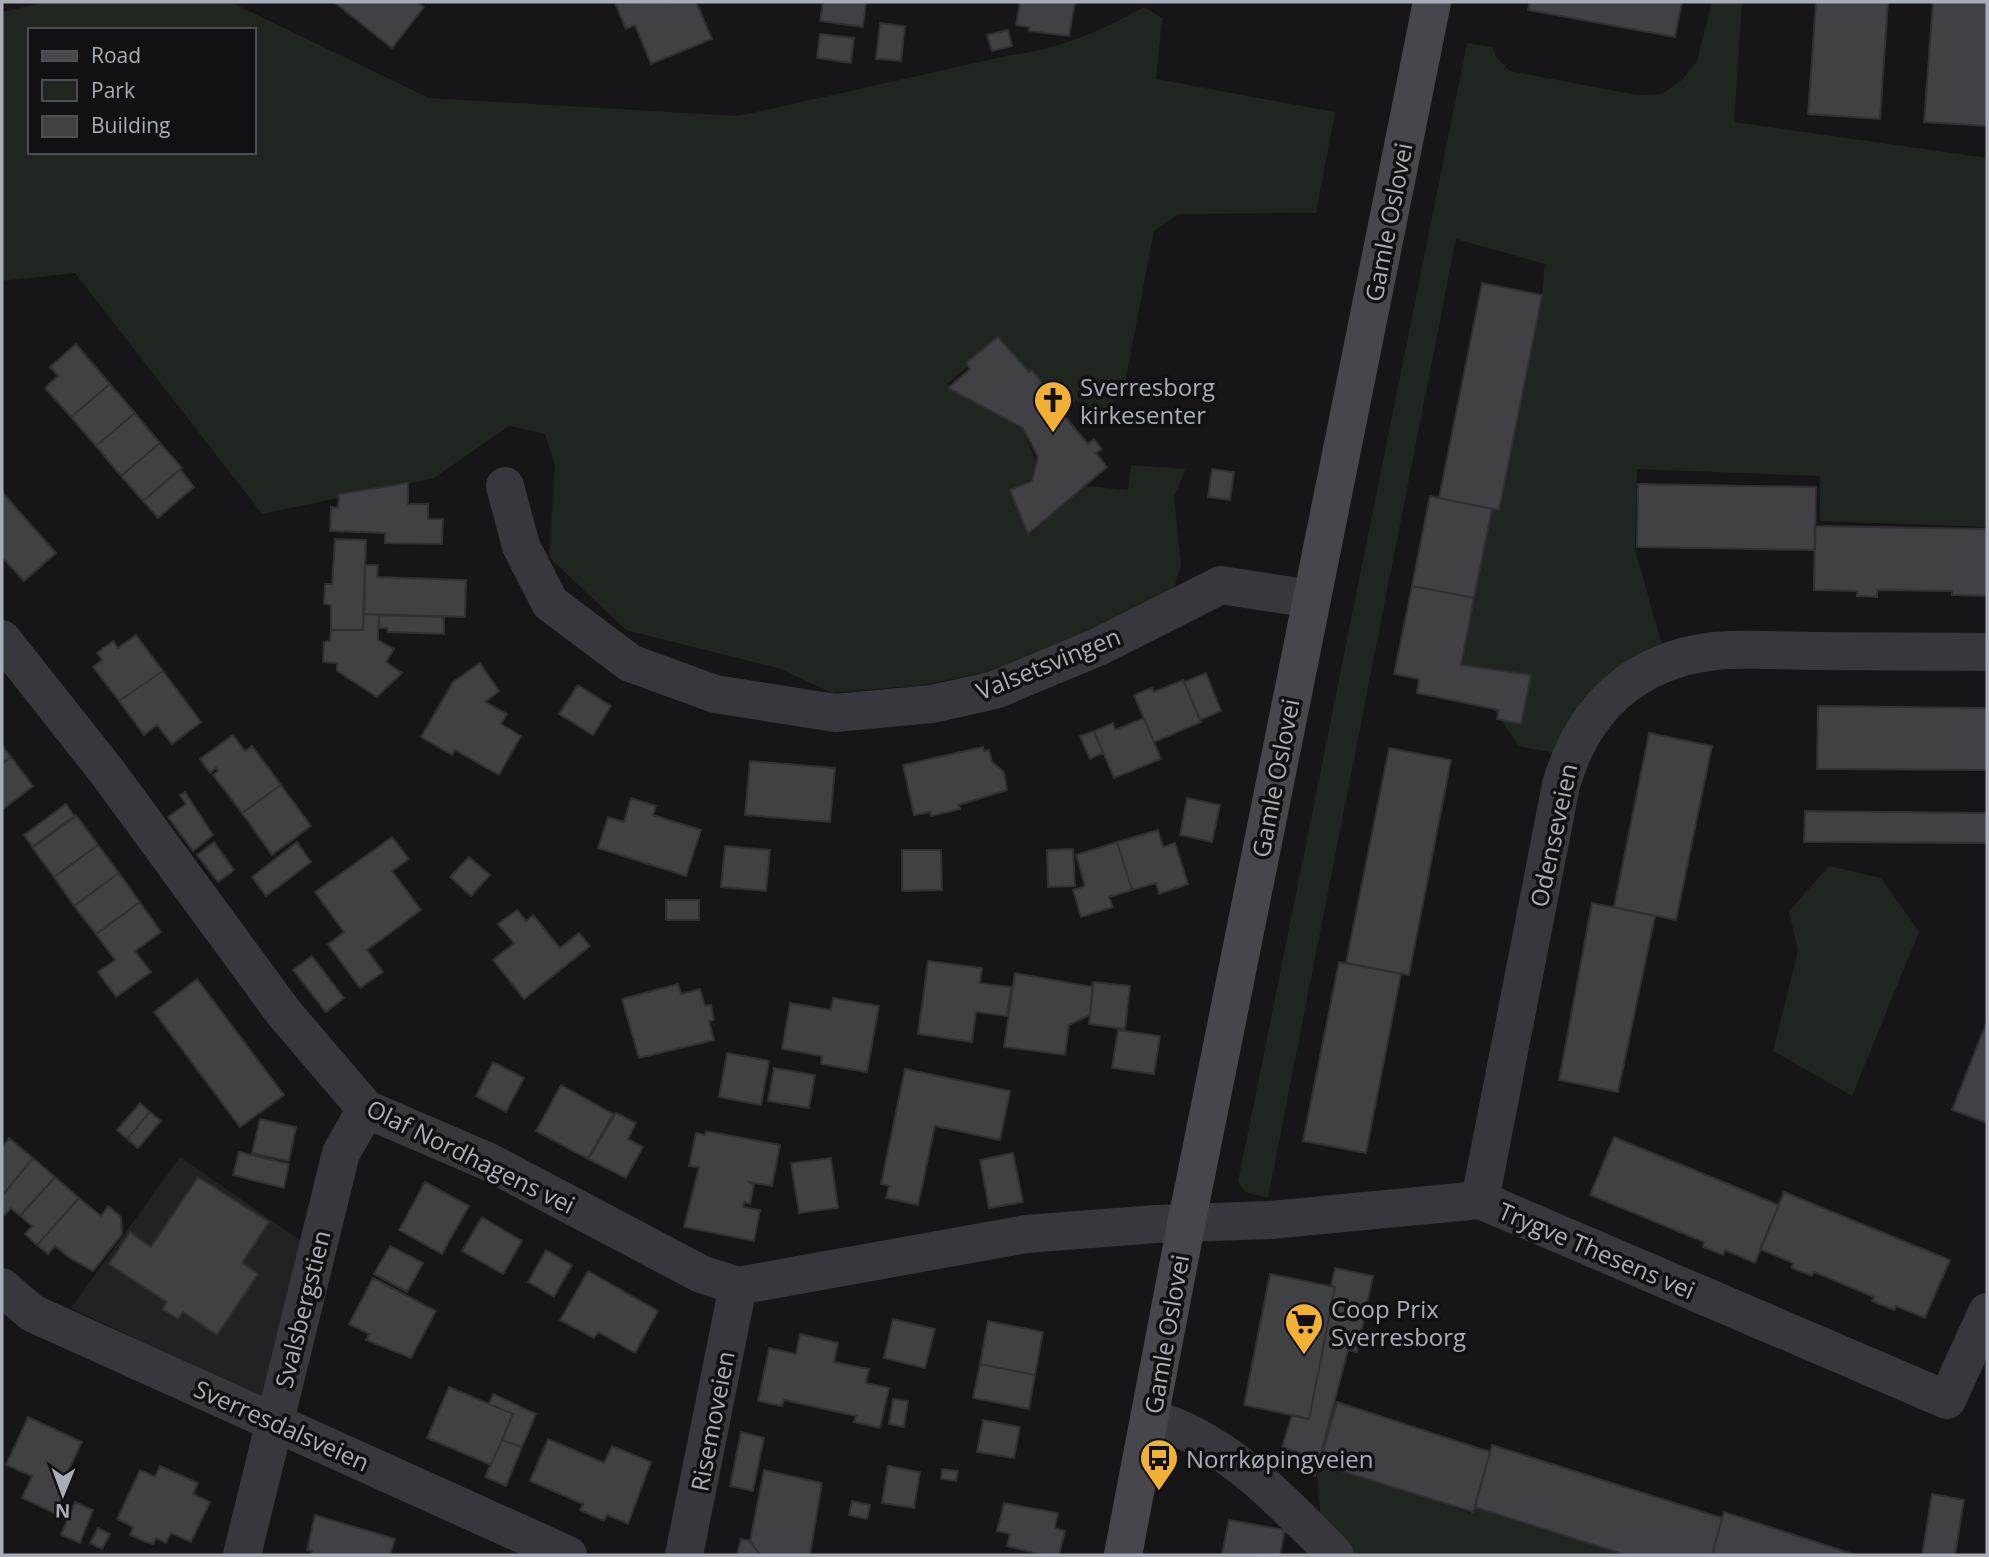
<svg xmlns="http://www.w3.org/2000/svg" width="1989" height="1557" font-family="'Open Sans',sans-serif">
  <rect width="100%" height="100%" fill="#161618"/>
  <path fill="#222225" d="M 180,1157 L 300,1240 L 264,1399 L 71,1308 Z"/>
  <path fill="#1e261f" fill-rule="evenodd" d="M 48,2 L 230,2 L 429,98 L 738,116 L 1011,55 C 1060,49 1101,31 1144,7 L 1162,18 L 1156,79 L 1335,112 L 1316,213 L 1178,214 L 1154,231 L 1124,388 L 1106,414 L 1076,400 L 1063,414 L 1000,339 L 947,384 L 1023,430 L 1041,474 L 1011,490 L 1029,535 L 1086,486 L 1128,490 L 1131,465 L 1186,469 L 1174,497 L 1181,565 L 1174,588 L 1092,632 L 988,672 L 923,685 L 832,693 L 778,668 L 626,630 L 549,557 L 555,465 L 545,434 L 509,426 L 434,478 L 262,514 L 75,273 L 2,281 L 2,12 ZM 30,30 L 254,30 L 254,152 L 30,152 Z
    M 1712,2 L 1742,2 L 1734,122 L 1987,158 L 1987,527 L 1820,521 L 1820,476 L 1637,469 L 1635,549 L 1667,663 L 1569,756 L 1519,746 L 1462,664 L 1492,509 L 1500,510 L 1542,295 L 1545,264 L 1456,239 L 1268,1198 L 1245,1192 L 1238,1182 L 1467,43 L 1492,47 L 1496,57 L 1510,71 L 1637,95 L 1662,94 L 1683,79 L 1697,61 Z
    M 1829,866 L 1881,878 L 1919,932 L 1852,1096 L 1773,1051 L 1798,950 L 1789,911 Z
    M 1321,1462 L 1470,1513 L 1474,1504 L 1622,1555 L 1335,1555 L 1323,1543 L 1317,1476 Z"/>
  <path fill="#404145" stroke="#303034" stroke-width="2" d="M 334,2 L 416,2 L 424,7 L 392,48 Z
    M 696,2 L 712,39 L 651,64 L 635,25 L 626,29 L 615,3 Z
    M 823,2 L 866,2 L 863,27 L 820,21 Z
    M 1020,2 L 1075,2 L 1069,36 L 1029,31 L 1029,27 L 1016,25 Z
    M 1530,2 L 1682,2 L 1675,37 L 1528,10 Z
    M 1816,2 L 1888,2 L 1880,119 L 1808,114 Z
    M 1933,2 L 1987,2 L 1987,126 L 1924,122 Z
    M 880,23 L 905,26 L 901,61 L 876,59 Z
    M 1008,30 L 1012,46 L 992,51 L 987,35 Z
    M 820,34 L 854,38 L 851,63 L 817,58 Z
    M 1482,283 L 1542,295 L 1499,510 L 1439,498 Z
    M 998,337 L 1029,372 L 1032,370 L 1042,383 L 1039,386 L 1088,444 L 1094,439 L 1102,449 L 1096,453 L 1107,467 L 1028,534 L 1010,490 L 1032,481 L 1038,457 L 1023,428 L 948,388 L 970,369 L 966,363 Z
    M 76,344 L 110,384 L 71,417 L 45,388 L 58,376 L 50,367 Z
    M 110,384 L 135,413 L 96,446 L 71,417 Z
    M 135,413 L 160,443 L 121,476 L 96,446 Z
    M 160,443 L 182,468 L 143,501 L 121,476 Z
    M 180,469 L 194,487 L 158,518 L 143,501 Z
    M 1212,469 L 1234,472 L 1230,500 L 1208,497 Z
    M 408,483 L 408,504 L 428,504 L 428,519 L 443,519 L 442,544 L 385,543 L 385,533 L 330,531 L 331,507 L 338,508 L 339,494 Z
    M 1638,484 L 1816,487 L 1815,550 L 1637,547 Z
    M 2,492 L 56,553 L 24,581 L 2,557 Z
    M 1430,496 L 1492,509 L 1474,598 L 1412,586 Z
    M 1815,526 L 1987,529 L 1987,596 L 1952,595 L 1952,591 L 1877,590 L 1877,597 L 1857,596 L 1857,591 L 1814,590 Z
    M 335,539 L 366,540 L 363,630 L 331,630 L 331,605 L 324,604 L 325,584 L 332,584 Z
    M 365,565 L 378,565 L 377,577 L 466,580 L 465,617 L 364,614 Z
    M 1412,586 L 1474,598 L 1461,665 L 1531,675 L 1521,724 L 1497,719 L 1499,710 L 1417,693 L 1419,679 L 1394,674 Z
    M 364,614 L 379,615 L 378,640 L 394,649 L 386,662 L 402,673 L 377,697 L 337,671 L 337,663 L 323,662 L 324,642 L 330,641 L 331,630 L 363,630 Z
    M 379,615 L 444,617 L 444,634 L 388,632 L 387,628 L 379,628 Z
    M 136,635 L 163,671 L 119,701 L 93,667 L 102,660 L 97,653 L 113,641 L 118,648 Z
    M 480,663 L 499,691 L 485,702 L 507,714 L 501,724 L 521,736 L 499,775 L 455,750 L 452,755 L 421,737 L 453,682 Z
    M 163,671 L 201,722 L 172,744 L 157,725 L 144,735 L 119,701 Z
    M 1206,673 L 1221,711 L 1200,720 L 1184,682 Z
    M 1183,680 L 1201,722 L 1154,742 L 1134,695 L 1152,688 L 1154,692 Z
    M 578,685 L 611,706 L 593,735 L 559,714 Z
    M 1818,706 L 1987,708 L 1987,770 L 1817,769 Z
    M 1144,718 L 1161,759 L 1114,778 L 1094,731 L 1113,723 L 1115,730 Z
    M 1094,731 L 1103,753 L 1090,759 L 1080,736 Z
    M 1649,733 L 1712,746 L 1676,920 L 1614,907 Z
    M 233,735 L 245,751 L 252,746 L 281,785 L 242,813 L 213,775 L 218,771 L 216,768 L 210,773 L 200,759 Z
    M 2,745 L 11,757 L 2,764 Z
    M 983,747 L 984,751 L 989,750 L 992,762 L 1004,772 L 1007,790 L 959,805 L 960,809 L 931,816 L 930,812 L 914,815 L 903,765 Z
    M 1389,748 L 1451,760 L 1409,975 L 1346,963 Z
    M 11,757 L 33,786 L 2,810 L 2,764 Z
    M 750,761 L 835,768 L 830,822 L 745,815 Z
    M 281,785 L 311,826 L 272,855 L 242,813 Z
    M 185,792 L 213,835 L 193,851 L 168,817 L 186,804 L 180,795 Z
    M 631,798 L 656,806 L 653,815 L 701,830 L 686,876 L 598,848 L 608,817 L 624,822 Z
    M 1187,798 L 1220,805 L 1212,842 L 1180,835 Z
    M 66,804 L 75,817 L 33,847 L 24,835 Z
    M 1805,811 L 1987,813 L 1987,843 L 1804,842 Z
    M 76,815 L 98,845 L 54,877 L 32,847 Z
    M 1158,830 L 1163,847 L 1175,843 L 1188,884 L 1159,894 L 1156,883 L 1132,890 L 1117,842 Z
    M 392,837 L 409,859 L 392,871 L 421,910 L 367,950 L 383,972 L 360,988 L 328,944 L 344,932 L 315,892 Z
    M 214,842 L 234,870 L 218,882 L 197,855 Z
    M 297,842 L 311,862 L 266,896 L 252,877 Z
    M 1117,842 L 1132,890 L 1109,897 L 1113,907 L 1081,917 L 1073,890 L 1085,886 L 1076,855 Z
    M 98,845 L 119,873 L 74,906 L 54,877 Z
    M 725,846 L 770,850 L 766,891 L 721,887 Z
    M 1073,849 L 1075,886 L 1048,887 L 1047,850 Z
    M 902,850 L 941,850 L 942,890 L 902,891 Z
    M 469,857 L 490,875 L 471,896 L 450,877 Z
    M 119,873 L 140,902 L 96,934 L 74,906 Z
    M 666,900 L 699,900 L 699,920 L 666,920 Z
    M 140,902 L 161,932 L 135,951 L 151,972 L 116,997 L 98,972 L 115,960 L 96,934 Z
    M 1592,903 L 1655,916 L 1618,1092 L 1559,1080 Z
    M 517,910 L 526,921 L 533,915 L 560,948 L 579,933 L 590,946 L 524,999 L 493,960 L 514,943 L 498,924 Z
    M 312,956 L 344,998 L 326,1012 L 293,970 Z
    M 928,961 L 982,968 L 980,983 L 1011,987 L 1007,1016 L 976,1012 L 972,1042 L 918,1034 Z
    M 1339,962 L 1401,974 L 1366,1153 L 1303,1141 Z
    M 1015,973 L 1093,987 L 1090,1015 L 1069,1025 L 1065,1055 L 1004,1047 Z
    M 197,979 L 284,1095 L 240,1127 L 154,1012 Z
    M 1093,982 L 1130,986 L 1125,1029 L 1089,1024 Z
    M 678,984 L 681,994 L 700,989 L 705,1006 L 711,1005 L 714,1020 L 709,1021 L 714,1040 L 639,1058 L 622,999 Z
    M 833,998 L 879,1006 L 867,1072 L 821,1064 L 822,1056 L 782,1049 L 790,1003 L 831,1010 Z
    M 1987,1021 L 1987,1123 L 1952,1110 Z
    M 1118,1030 L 1160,1036 L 1154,1074 L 1112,1068 Z
    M 727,1053 L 769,1061 L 761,1105 L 719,1097 Z
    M 493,1062 L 524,1078 L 506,1112 L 476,1096 Z
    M 774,1068 L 815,1075 L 809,1108 L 768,1101 Z
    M 905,1069 L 1010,1091 L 1000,1140 L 935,1126 L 918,1205 L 886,1198 L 889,1186 L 881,1184 Z
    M 561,1085 L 613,1114 L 588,1159 L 536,1131 Z
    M 140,1103 L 150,1112 L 127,1139 L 117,1130 Z
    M 150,1112 L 161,1121 L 138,1148 L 127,1139 Z
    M 616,1113 L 636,1123 L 628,1139 L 643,1147 L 626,1178 L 588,1159 Z
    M 260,1119 L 296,1127 L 289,1161 L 252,1153 Z
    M 706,1131 L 780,1145 L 772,1186 L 748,1182 L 754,1184 L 750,1204 L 744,1202 L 743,1207 L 760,1210 L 754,1241 L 684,1227 L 699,1167 L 689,1166 L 696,1133 L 705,1135 Z
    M 1614,1137 L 1779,1205 L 1755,1263 L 1725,1250 L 1723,1255 L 1703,1247 L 1704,1242 L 1590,1195 Z
    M 9,1138 L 33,1158 L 2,1196 L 2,1148 Z
    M 239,1152 L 289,1164 L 284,1188 L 233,1175 Z
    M 1013,1153 L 1023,1202 L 989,1208 L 980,1160 Z
    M 33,1158 L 55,1177 L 20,1216 L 11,1208 L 5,1215 L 2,1212 L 2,1196 Z
    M 831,1158 L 838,1208 L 799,1213 L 791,1163 Z
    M 55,1177 L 79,1198 L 37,1245 L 25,1234 L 32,1226 L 20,1216 Z
    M 198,1177 L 269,1222 L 242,1263 L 258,1274 L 217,1335 L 183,1312 L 178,1319 L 162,1309 L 167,1302 L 109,1264 L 130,1232 L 151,1247 Z
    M 425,1182 L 469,1206 L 442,1254 L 399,1230 Z
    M 1784,1192 L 1950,1260 L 1925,1318 L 1896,1306 L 1894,1310 L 1872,1301 L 1874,1297 L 1814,1272 L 1812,1276 L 1792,1268 L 1793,1263 L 1760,1249 Z
    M 79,1198 L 101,1216 L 108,1206 L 121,1217 L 122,1234 L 93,1271 L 68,1257 L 55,1246 L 48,1254 L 37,1245 Z
    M 482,1217 L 522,1241 L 503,1274 L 462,1251 Z
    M 390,1246 L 423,1263 L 407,1292 L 374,1274 Z
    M 546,1250 L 572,1265 L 554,1297 L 528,1282 Z
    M 1335,1268 L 1373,1276 L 1357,1352 L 1348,1350 L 1315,1476 L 1294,1470 L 1299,1453 L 1282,1447 L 1292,1415 L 1309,1419 L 1335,1287 L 1331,1286 Z
    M 588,1271 L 658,1311 L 635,1353 L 598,1332 L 594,1338 L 560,1320 Z
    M 1270,1274 L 1335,1287 L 1309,1419 L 1244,1405 Z
    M 373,1278 L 436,1311 L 411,1358 L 366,1340 L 369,1334 L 349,1324 Z
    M 893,1319 L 935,1329 L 925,1368 L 884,1358 Z
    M 988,1321 L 1043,1332 L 1035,1375 L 980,1364 Z
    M 800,1334 L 838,1343 L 834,1362 L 869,1369 L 866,1383 L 889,1388 L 880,1428 L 854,1422 L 856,1416 L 784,1400 L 782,1406 L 758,1401 L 769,1348 L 796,1354 Z
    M 980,1364 L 1035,1375 L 1029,1409 L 973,1398 Z
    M 449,1387 L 513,1414 L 491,1465 L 427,1438 Z
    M 493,1394 L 536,1414 L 522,1447 L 502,1440 L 513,1414 L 489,1404 Z
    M 893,1399 L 908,1401 L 904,1427 L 889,1424 Z
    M 1337,1402 L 1490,1452 L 1473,1512 L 1319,1464 Z
    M 28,1417 L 82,1442 L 62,1484 L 68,1486 L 56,1514 L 22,1498 L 32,1476 L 6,1465 Z
    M 983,1420 L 1020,1427 L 1014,1458 L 977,1452 Z
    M 741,1432 L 764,1438 L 753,1491 L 730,1486 Z
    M 548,1439 L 604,1463 L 612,1446 L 651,1462 L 628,1524 L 607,1515 L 604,1521 L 580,1510 L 583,1504 L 530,1481 Z
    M 502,1440 L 522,1447 L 506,1486 L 485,1477 Z
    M 1492,1445 L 1722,1518 L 1712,1555 L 1626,1555 L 1475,1507 Z
    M 160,1466 L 198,1483 L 193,1494 L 210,1502 L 191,1542 L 171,1533 L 166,1543 L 156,1538 L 153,1544 L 143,1541 L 130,1535 L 133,1527 L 117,1519 L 140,1470 L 155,1477 Z
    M 888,1466 L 920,1472 L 914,1508 L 882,1503 Z
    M 942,1469 L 958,1471 L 956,1481 L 941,1479 Z
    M 764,1470 L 822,1483 L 810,1555 L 760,1555 L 750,1541 Z
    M 1932,1494 L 1964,1500 L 1955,1555 L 1922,1555 Z
    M 852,1501 L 870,1505 L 867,1519 L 849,1515 Z
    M 75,1502 L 93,1510 L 80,1543 L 61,1535 Z
    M 1004,1503 L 1058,1513 L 1055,1528 L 1065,1531 L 1059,1555 L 1042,1555 L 1007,1546 L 1010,1534 L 997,1531 Z
    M 1724,1512 L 1856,1555 L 1712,1555 Z
    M 315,1515 L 395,1539 L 390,1555 L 310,1555 L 312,1551 L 307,1550 Z
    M 1229,1520 L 1285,1530 L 1280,1555 L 1222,1554 Z
    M 98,1528 L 110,1534 L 102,1549 L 90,1543 Z
    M 741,1539 L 750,1541 L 760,1555 L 737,1555 Z"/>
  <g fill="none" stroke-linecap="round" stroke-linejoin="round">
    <path stroke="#37383d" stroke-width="38" d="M 505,486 L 521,546 L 550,603 L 630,663 L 715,694 L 835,713 L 932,704 L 995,690 L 1098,647 L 1221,585 L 1311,599
      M 2,639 L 108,773 L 284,1013 L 366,1109 L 489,1162 L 701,1274 L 738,1286 L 1026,1234 L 1156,1224 L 1270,1220 L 1480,1200 L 1947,1400 L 1987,1312
      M 1480,1200 L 1561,785 C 1583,709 1634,660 1715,651 C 1748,648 1783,651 1817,651 C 1873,651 1930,652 1987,652
      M 2,1287 L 32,1313 L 568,1555
      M 1151,1419 C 1223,1437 1284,1503 1335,1555
      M 242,1555 L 341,1153 L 366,1109
      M 684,1555 L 738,1286"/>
    <path stroke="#45474d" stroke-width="38" d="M 1123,1555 L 1186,1225 L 1432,2"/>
  </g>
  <defs>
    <symbol id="church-pin" viewBox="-11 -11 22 30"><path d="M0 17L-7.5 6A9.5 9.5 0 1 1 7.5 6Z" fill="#f2b134" stroke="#111113"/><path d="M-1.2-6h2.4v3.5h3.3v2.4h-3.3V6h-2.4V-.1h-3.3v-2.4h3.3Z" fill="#111"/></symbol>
    <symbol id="supermarket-pin" viewBox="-11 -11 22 30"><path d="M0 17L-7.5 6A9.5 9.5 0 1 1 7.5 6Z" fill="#f2b134" stroke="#111113"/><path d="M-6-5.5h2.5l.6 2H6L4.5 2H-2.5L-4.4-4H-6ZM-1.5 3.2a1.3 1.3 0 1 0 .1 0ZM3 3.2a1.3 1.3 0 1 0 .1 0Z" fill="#111"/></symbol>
    <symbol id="bus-pin" viewBox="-11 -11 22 30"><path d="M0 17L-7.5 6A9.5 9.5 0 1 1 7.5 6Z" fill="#f2b134" stroke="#111113"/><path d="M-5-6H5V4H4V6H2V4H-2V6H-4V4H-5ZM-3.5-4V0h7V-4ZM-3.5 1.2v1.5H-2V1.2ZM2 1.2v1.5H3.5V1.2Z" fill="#111"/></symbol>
  </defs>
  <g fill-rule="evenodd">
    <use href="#church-pin" x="1031" y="378" width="44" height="60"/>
    <use href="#supermarket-pin" x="1282" y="1300" width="44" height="60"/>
    <use href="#bus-pin" x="1137" y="1436" width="44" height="60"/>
  </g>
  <g text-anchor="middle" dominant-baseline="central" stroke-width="7" stroke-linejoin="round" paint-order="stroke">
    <g font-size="24" fill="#a8adb8" stroke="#111113">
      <text transform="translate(1388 222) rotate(-79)">Gamle Oslovei</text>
      <text transform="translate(1048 663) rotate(-22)">Valsetsvingen</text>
      <text transform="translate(1275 778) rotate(-79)">Gamle Oslovei</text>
      <text transform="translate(1553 835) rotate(-78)">Odenseveien</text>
      <text transform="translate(471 1156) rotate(26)">Olaf Nordhagens vei</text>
      <text transform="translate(1597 1250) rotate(23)">Trygve Thesens vei</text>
      <text transform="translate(302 1309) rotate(-76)">Svalsbergstien</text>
      <text transform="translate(1166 1334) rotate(-80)">Gamle Oslovei</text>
      <text transform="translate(712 1421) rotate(-79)">Risemoveien</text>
      <text transform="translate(282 1425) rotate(24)">Sverresdalsveien</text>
    </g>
    <g font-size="24" fill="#a8adb8" stroke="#111113" text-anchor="start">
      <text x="1080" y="386">Sverresborg<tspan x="1080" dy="28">kirkesenter</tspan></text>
      <text x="1331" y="1308">Coop Prix<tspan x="1331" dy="28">Sverresborg</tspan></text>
      <text x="1186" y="1458">Norrkøpingveien</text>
    </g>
  </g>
  <rect width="1989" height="1557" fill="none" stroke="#a8adb8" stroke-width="7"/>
  <rect x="28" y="28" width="228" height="126" fill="#111113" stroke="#4d4f55" stroke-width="2"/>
  <rect x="42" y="51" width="35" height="10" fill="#45474d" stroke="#4d4f55" stroke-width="2"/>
  <text x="91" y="63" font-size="21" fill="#a8adb8">Road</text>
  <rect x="42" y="80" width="35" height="21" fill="#1e261f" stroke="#4d4f55" stroke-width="2"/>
  <text x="91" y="98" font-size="21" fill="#a8adb8">Park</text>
  <rect x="42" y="116" width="35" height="21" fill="#404145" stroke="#4d4f55" stroke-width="2"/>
  <text x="91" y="133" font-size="21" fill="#a8adb8">Building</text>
  <g transform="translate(63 1494) rotate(181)" stroke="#111113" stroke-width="5" paint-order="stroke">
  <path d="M0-5L12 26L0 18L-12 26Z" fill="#a8adb8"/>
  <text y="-10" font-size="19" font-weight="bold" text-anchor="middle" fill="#a8adb8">N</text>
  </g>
</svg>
